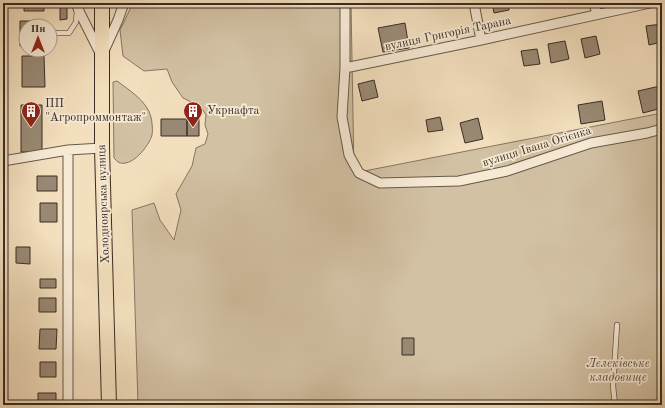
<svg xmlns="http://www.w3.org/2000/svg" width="665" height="408" font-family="'Old Standard TT',serif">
  <rect width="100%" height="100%" fill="#f3dfbe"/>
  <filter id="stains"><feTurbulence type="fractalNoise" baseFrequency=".005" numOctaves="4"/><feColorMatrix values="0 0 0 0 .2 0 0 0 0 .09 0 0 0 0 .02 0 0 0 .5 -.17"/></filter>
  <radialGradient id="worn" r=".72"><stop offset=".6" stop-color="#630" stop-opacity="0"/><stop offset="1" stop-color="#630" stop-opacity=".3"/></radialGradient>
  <path fill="#d3c1a4" stroke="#867664" d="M 133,3 L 351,3 L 354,173 L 662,113 L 662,405 L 138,405 L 132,210 L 154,203 L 160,220 L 174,240 L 181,210 L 176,194 L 192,166 L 196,148 L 205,144 L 208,134 L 205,125 L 206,115 L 201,107 L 183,98 L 172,82 L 167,69 L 144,71 L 123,56 L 120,30 Z
    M 117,81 C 129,90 147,101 151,117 C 152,122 153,130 152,135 C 149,146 131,169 118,162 C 117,161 115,159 114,158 L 113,82 Z"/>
  <path fill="#998974" stroke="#382c23" d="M 24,3 L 44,3 L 44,11 L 24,11 Z
    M 60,3 L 67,3 L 67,19 L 60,20 Z
    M 492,3 L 508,3 L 509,10 L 494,13 Z
    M 20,21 L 44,21 L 44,26 L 26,26 L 26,37 L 20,37 Z
    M 405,23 L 409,48 L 383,52 L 378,28 Z
    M 662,24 L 662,42 L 649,45 L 646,26 Z
    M 596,36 L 600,54 L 585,58 L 581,39 Z
    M 20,37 L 26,37 L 26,46 L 20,46 Z
    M 565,41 L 569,59 L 551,63 L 548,44 Z
    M 537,49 L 540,64 L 524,66 L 521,51 Z
    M 22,56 L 44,56 L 45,87 L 22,87 Z
    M 374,80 L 378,97 L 362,101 L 358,84 Z
    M 660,86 L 662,95 L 662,108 L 643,113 L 638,91 Z
    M 602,101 L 605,120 L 581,124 L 578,105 Z
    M 21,105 L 42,105 L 42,152 L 21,152 Z
    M 440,117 L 443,130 L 428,132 L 426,120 Z
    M 478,118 L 483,139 L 465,143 L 460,123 Z
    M 161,119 L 187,119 L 187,136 L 161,136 Z
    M 187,119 L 199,119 L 199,136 L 187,136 Z
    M 37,176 L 57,176 L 57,191 L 37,191 Z
    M 40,203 L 57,203 L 57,222 L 40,222 Z
    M 16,247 L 30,247 L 30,264 L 16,263 Z
    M 40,279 L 56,279 L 56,288 L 40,288 Z
    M 39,298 L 56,298 L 56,312 L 39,312 Z
    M 40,329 L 57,329 L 56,349 L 39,349 Z
    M 402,338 L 414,338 L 414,355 L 402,355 Z
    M 40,362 L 56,362 L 56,377 L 40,377 Z
    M 38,393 L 56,393 L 56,405 L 38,405 Z"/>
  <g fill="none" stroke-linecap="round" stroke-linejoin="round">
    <defs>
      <path id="lane" d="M 57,33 L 69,33 L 76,22 L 77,11
        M 615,405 L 613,386 L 617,325"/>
      <path id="street" d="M 76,3 L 80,13 L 100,53
        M 345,3 L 345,68 L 342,117 L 349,155 L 359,173 L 380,183 L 459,181 L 507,171 L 591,143 L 647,133 L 662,129
        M 474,3 L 481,40
        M 594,3 L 597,14
        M 104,51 L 118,20 L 124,3
        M 345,68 L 481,40 L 650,3
        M 68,150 L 68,405
        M 3,161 L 68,150 L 102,148"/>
      <path id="primary" d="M 102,3 L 102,148 L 109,405"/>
    </defs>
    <use href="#lane" stroke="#67594a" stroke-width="6"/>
    <use href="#street" stroke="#67594a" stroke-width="11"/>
    <use href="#primary" stroke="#382c23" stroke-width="16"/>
    <use href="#lane" stroke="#f7ead5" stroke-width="4.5"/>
    <use href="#street" stroke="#f7ead5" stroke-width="9"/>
    <use href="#primary" stroke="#f3dfbe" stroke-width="14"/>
  </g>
  <defs>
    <symbol id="building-pin" viewBox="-11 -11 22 30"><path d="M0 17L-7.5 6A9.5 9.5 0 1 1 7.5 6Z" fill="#8f2418" stroke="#f7ead5"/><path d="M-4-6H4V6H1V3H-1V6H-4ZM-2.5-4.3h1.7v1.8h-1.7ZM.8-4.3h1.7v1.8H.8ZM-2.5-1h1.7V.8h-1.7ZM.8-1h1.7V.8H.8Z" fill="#fff"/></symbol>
  </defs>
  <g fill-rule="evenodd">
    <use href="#building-pin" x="20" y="100" width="22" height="30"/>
    <use href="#building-pin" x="182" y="100" width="22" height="30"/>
  </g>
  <g text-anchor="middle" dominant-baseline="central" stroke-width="3.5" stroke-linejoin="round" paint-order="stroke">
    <g font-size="12" fill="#382c23" stroke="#f7ead5">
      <text transform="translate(448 34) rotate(-12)">вулиця Григорія Тарана</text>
      <text transform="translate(537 147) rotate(-17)">вулиця Івана Огієнка</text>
      <text transform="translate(104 204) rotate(-92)">Холодноярська вулиця</text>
    </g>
    <g font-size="12" fill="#382c23" stroke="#f7ead5" text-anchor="start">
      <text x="45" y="104">ПП<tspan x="45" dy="14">"Агропроммонтаж"</tspan></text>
      <text x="207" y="111">Укрнафта</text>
    </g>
    <g font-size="12" font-style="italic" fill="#574a3d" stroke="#f7ead5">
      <text x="618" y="364">Лелеківське<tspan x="618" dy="14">кладовище</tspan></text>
    </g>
  </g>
  <rect width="665" height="408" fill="none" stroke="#f3dfbe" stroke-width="16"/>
  <rect x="4" y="4" width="657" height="400" fill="none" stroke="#382c23" stroke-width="2"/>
  <rect x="8" y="8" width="649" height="392" fill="none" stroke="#382c23"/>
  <g transform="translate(38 38)"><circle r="19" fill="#f7ead5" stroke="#ab9e8e"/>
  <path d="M0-3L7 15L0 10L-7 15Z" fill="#8f2418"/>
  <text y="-6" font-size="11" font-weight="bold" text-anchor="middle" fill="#382c23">Пн</text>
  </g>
  <rect width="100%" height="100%" filter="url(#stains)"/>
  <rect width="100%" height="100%" fill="url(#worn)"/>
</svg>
